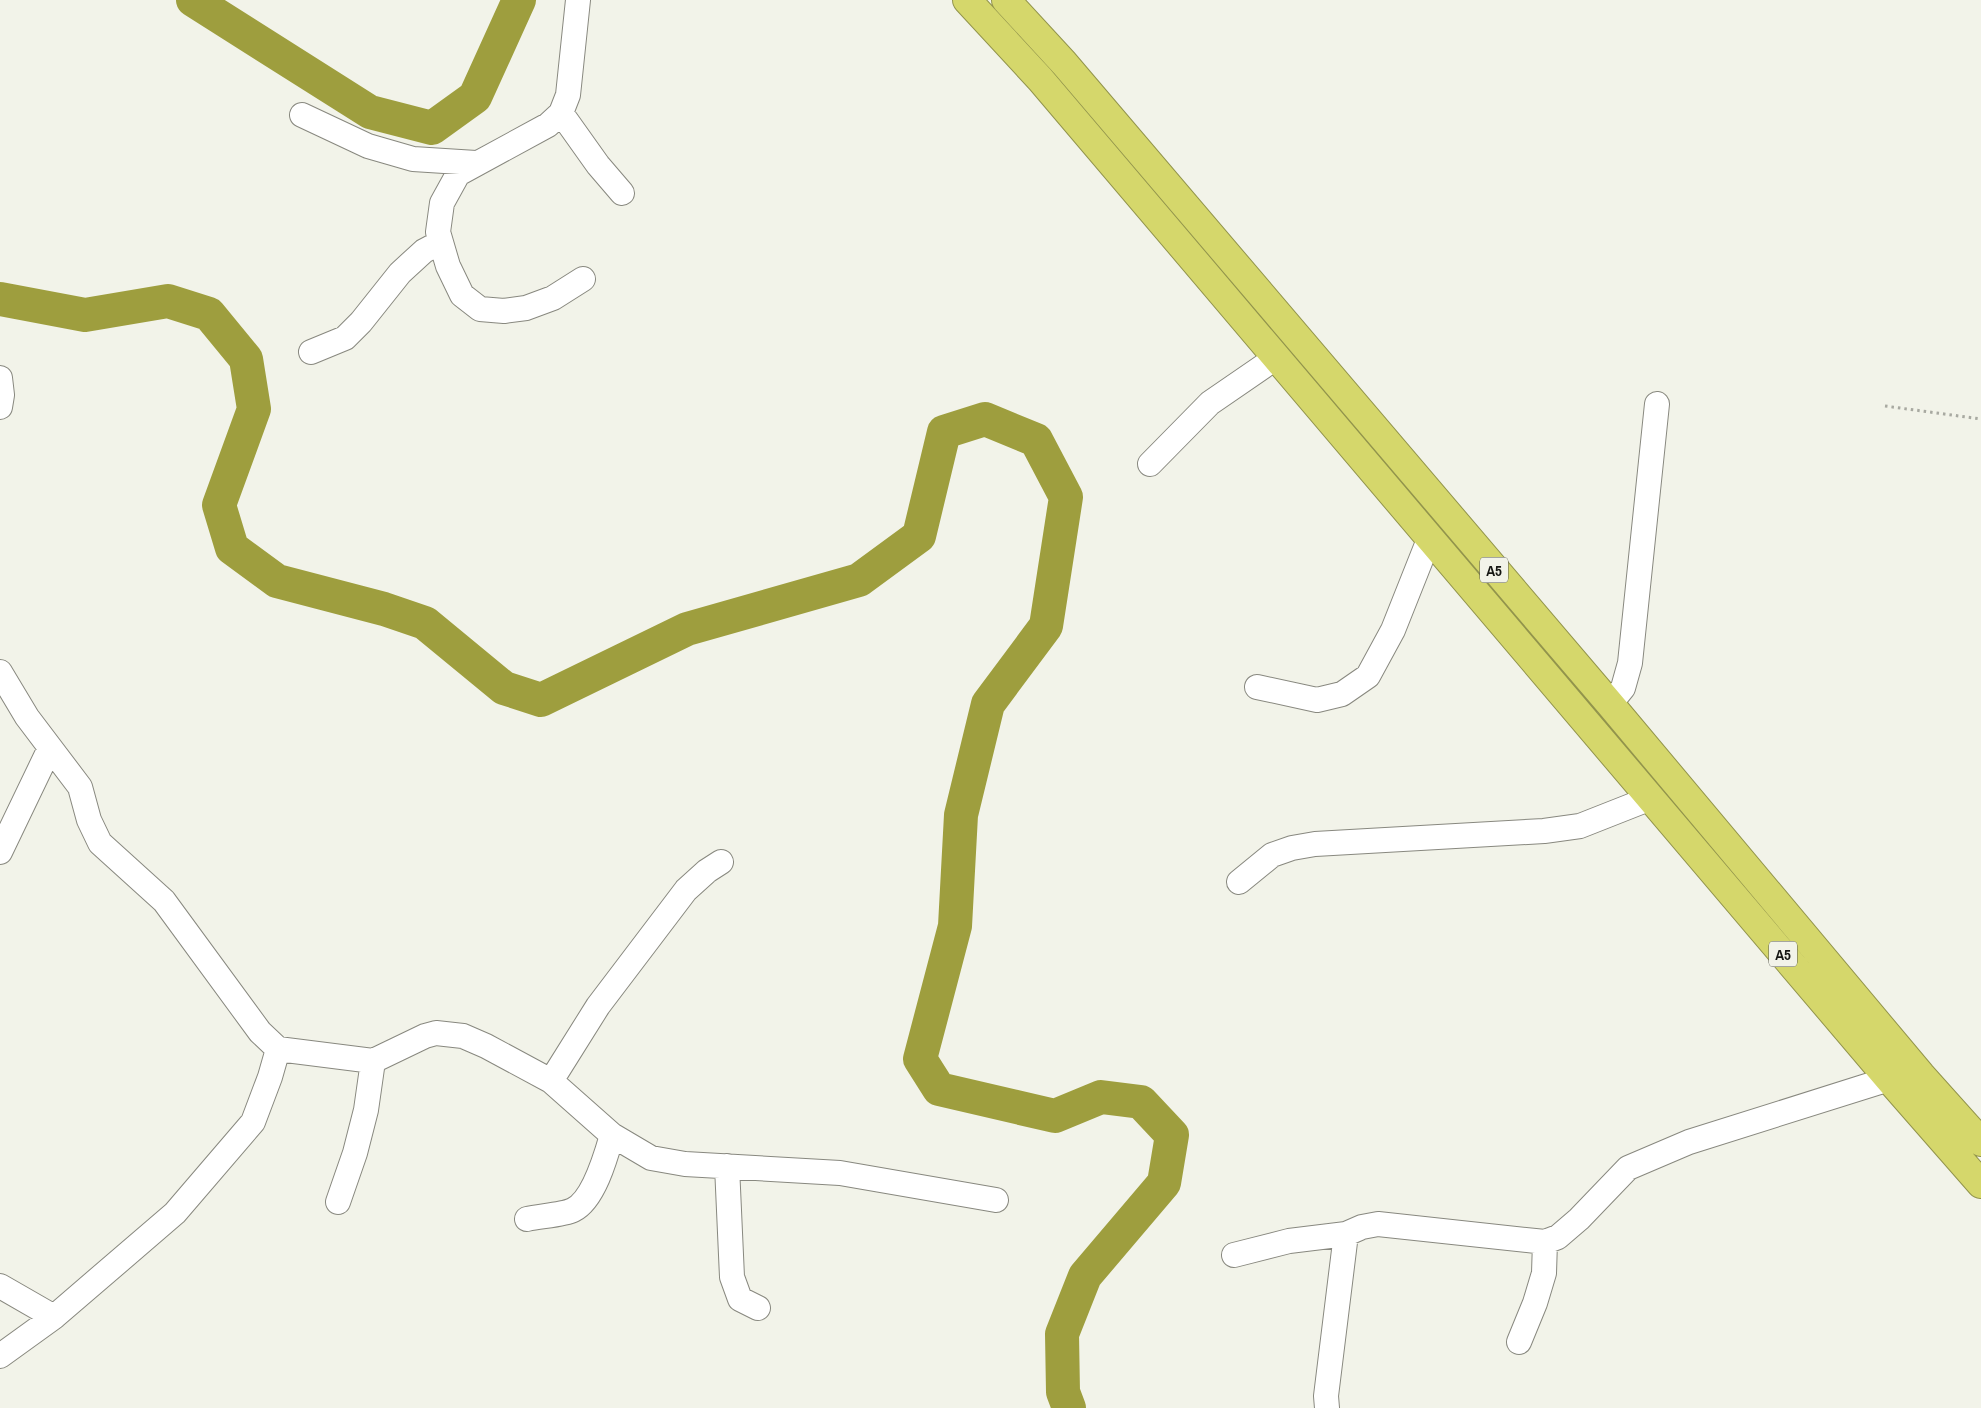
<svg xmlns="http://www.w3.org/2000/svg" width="1981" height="1408" font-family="'Archivo Narrow',sans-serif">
  <rect width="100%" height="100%" fill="#f2f3e9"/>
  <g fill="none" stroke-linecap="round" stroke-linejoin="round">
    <path stroke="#9e9e3e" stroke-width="34" d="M 193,0 L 370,112 L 432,128 L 475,97 L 519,0
      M 0,299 L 85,315 L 168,301 L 209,314 L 246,359 L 254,409 L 219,505 L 232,548 L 277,581 L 384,609 L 425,623 L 504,688 L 541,700 L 687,629 L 859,580 L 919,536 L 944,432 L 985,419 L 1036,440 L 1066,497 L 1046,626 L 988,704 L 961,815 L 955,926 L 920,1059 L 939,1089 L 1055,1116 L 1101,1097 L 1141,1102 L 1172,1135 L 1164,1183 L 1085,1276 L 1062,1334 L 1063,1392 L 1069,1408"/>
    <defs>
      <path id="minor" d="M 578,0 L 568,95 L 561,113 L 548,125 L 458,174 L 442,203 L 438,232 L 448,266 L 462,295 L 480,309 L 504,311 L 526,308 L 553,298 L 583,279
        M 561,113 L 598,165 L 622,193
        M 302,115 L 368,146 L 413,159 L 476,163
        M 311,352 L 345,338 L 361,322 L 400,273 L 424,251 L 441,242
        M 0,378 L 2,395 L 0,407
        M 1150,464 L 1210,403 L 1277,357
        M 0,672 L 27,717 L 80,787 L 89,820 L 100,843 L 164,901 L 260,1032 L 278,1049 L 373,1061 L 425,1036 L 436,1033 L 463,1036 L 486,1046 L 551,1081 L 612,1135 L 651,1158 L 685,1164 L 840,1173 L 996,1200
        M 1257,687 L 1317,700 L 1342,694 L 1368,676 L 1393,630 L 1430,537
        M 1610,704 L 1623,688 L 1630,663 L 1657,404
        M 0,852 L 50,748
        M 1239,882 L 1272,855 L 1292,848 L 1315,844 L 1544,831 L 1580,826 L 1651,798
        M 551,1081 L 598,1006 L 686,890 L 707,871 L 721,862
        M 727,1166 L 732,1277 L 740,1299 L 758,1308
        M 338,1202 L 355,1153 L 366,1110 L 373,1061
        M 527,1219 C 539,1216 563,1215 573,1210 C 594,1200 606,1156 612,1135
        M 1234,1255 L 1289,1241 L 1346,1234 L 1362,1227 L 1378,1224 L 1545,1242 L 1558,1237 L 1579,1219 L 1628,1168 L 1689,1142 L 1889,1079
        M 0,1286 L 54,1317
        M 1519,1342 L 1535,1303 L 1544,1273 L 1545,1242
        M 0,1356 L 54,1317 L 175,1213 L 253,1122 L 270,1077 L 278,1049
        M 1327,1408 L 1326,1396 L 1346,1234"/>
      <path id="highway" d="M 967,0 L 1040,79 L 1889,1079 L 1981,1184
        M 1006,0 L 1064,63 L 1610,704 L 1921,1075 L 1981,1142"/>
    </defs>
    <use href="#minor" stroke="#88887f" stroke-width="26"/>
    <use href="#highway" stroke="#92944c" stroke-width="30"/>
    <path stroke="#a8a9a1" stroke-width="3" stroke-dasharray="2.5 4" stroke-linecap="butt" d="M 1885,406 L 1981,419"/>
    <use href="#minor" stroke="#fff" stroke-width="24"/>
    <use href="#highway" stroke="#d5d76b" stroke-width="28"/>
  </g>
  <g text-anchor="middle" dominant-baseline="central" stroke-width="4" stroke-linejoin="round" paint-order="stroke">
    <g fill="#f2f3e9" stroke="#585953" stroke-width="1">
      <rect x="1480" y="557.5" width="28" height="25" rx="4"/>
      <rect x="1769" y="941.5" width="28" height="25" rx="4"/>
    </g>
    <g font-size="15" font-weight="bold" fill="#161713">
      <text x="1494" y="570">A5</text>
      <text x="1783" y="954">A5</text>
    </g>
  </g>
</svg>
